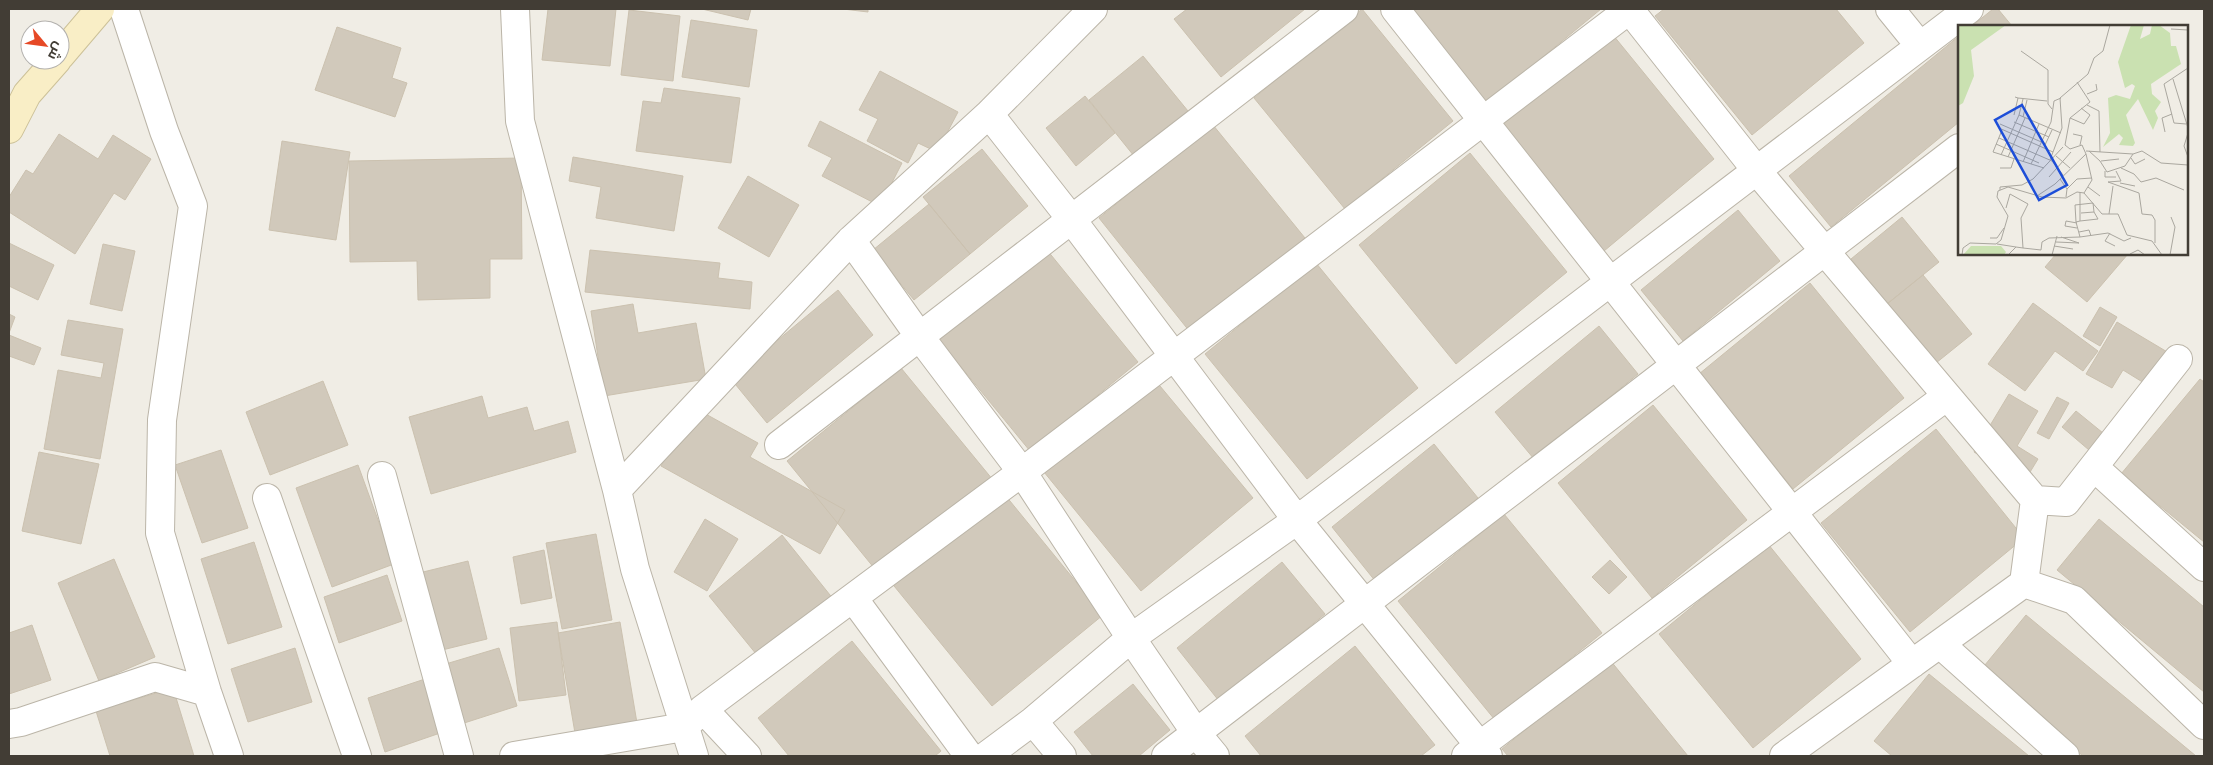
<svg xmlns="http://www.w3.org/2000/svg" width="2213" height="765" font-family="Signika,Cairo,sans-serif">
  <rect width="100%" height="100%" fill="#f0ede5"/>
  <path fill="#d1c9bb" stroke="#cbc1af" d="M 548,9 L 616,9 L 610,66 L 542,60 Z
    M 702,9 L 751,9 L 748,20 Z
    M 843,9 L 868,9 L 868,12 Z
    M 1187,9 L 1305,9 L 1221,77 L 1174,19 Z
    M 1362,9 L 1453,121 L 1345,209 L 1254,98 Z
    M 1411,9 L 1601,9 L 1487,103 Z
    M 1664,9 L 1836,9 L 1864,43 L 1752,135 L 1655,16 Z
    M 1993,9 L 1998,9 L 2012,26 L 1972,26 Z
    M 629,10 L 680,16 L 673,81 L 621,75 Z
    M 691,20 L 757,30 L 749,87 L 682,77 Z
    M 337,27 L 401,48 L 392,78 L 407,83 L 395,117 L 315,90 Z
    M 1613,35 L 1714,159 L 1604,251 L 1502,125 Z
    M 1959,36 L 1959,122 L 1831,227 L 1789,176 Z
    M 1143,56 L 1188,111 L 1134,156 L 1089,100 Z
    M 880,71 L 958,112 L 937,152 L 918,143 L 908,163 L 867,141 L 878,119 L 859,110 Z
    M 664,88 L 740,98 L 731,163 L 636,151 L 643,101 L 661,103 Z
    M 1085,96 L 1115,133 L 1076,166 L 1046,128 Z
    M 820,121 L 902,163 L 880,206 L 822,176 L 832,158 L 808,146 Z
    M 1213,125 L 1305,238 L 1190,332 L 1099,218 Z
    M 59,134 L 98,159 L 113,135 L 151,159 L 125,200 L 114,193 L 75,254 L 9,212 L 9,197 L 26,170 L 33,174 Z
    M 282,141 L 350,152 L 336,240 L 269,230 Z
    M 982,149 L 1028,206 L 970,254 L 923,197 Z
    M 1470,153 L 1567,272 L 1456,364 L 1359,245 Z
    M 573,157 L 683,176 L 674,231 L 596,218 L 601,187 L 569,181 Z
    M 521,158 L 522,259 L 490,259 L 490,298 L 418,300 L 417,261 L 350,262 L 349,161 Z
    M 748,176 L 799,205 L 769,257 L 718,228 Z
    M 929,204 L 970,254 L 914,300 L 873,250 Z
    M 1738,210 L 1780,261 L 1683,341 L 1641,290 Z
    M 1902,217 L 1939,262 L 1887,304 L 1851,259 Z
    M 9,243 L 54,265 L 38,300 L 9,286 Z
    M 103,244 L 135,251 L 122,311 L 90,304 Z
    M 590,250 L 720,263 L 718,278 L 752,282 L 750,309 L 585,292 Z
    M 1047,250 L 1138,362 L 1030,451 L 939,340 Z
    M 2056,254 L 2128,254 L 2087,302 L 2045,267 Z
    M 1316,263 L 1418,388 L 1307,479 L 1205,354 Z
    M 1923,275 L 1972,334 L 1936,363 L 1887,304 Z
    M 1810,283 L 1904,398 L 1793,489 L 1699,374 Z
    M 838,290 L 873,335 L 767,423 L 731,379 Z
    M 2033,303 L 2098,351 L 2083,371 L 2055,351 L 2025,391 L 1988,364 Z
    M 633,304 L 638,333 L 696,323 L 706,379 L 604,396 L 591,311 Z
    M 2100,307 L 2117,317 L 2100,346 L 2083,336 Z
    M 9,314 L 15,317 L 9,333 Z
    M 68,320 L 123,329 L 100,459 L 44,449 L 58,370 L 101,378 L 104,363 L 61,355 Z
    M 2117,322 L 2169,353 L 2149,386 L 2123,370 L 2112,388 L 2086,374 Z
    M 1599,326 L 1638,374 L 1534,459 L 1495,412 Z
    M 9,335 L 41,348 L 34,365 L 9,356 Z
    M 901,368 L 993,480 L 879,574 L 787,461 Z
    M 2200,379 L 2204,382 L 2204,542 L 2121,474 Z
    M 1155,380 L 1253,498 L 1141,591 L 1044,472 Z
    M 323,381 L 348,445 L 270,475 L 246,412 Z
    M 2009,394 L 2038,411 L 2017,446 L 2038,459 L 2024,482 L 1974,452 Z
    M 482,396 L 488,418 L 527,407 L 534,431 L 568,421 L 576,452 L 431,494 L 409,417 Z
    M 2057,397 L 2069,403 L 2049,439 L 2037,433 Z
    M 1653,405 L 1747,520 L 1652,598 L 1558,483 Z
    M 693,407 L 758,443 L 750,457 L 845,510 L 820,554 L 661,466 Z
    M 2076,411 L 2103,433 L 2089,450 L 2062,427 Z
    M 1936,429 L 2024,538 L 1910,632 L 1821,523 Z
    M 1434,444 L 1478,498 L 1376,582 L 1332,527 Z
    M 221,450 L 248,528 L 202,543 L 175,465 Z
    M 39,452 L 99,464 L 81,544 L 22,531 Z
    M 358,465 L 394,564 L 332,587 L 296,488 Z
    M 1001,490 L 1103,615 L 992,706 L 890,581 Z
    M 1504,514 L 1602,633 L 1495,720 L 1398,601 Z
    M 705,519 L 738,539 L 707,591 L 674,572 Z
    M 2099,519 L 2204,607 L 2204,692 L 2057,570 Z
    M 596,534 L 612,620 L 562,629 L 546,543 Z
    M 782,535 L 834,600 L 761,660 L 709,596 Z
    M 254,542 L 282,627 L 228,644 L 201,559 Z
    M 1768,544 L 1861,659 L 1753,748 L 1659,634 Z
    M 544,550 L 552,598 L 521,604 L 513,557 Z
    M 114,559 L 155,657 L 99,681 L 58,583 Z
    M 1610,560 L 1627,577 L 1609,594 L 1592,577 Z
    M 468,561 L 487,639 L 438,651 L 419,573 Z
    M 1282,562 L 1325,614 L 1219,701 L 1177,648 Z
    M 387,575 L 402,621 L 339,643 L 324,597 Z
    M 2026,615 L 2196,756 L 2083,756 L 1980,671 Z
    M 557,622 L 566,695 L 519,701 L 510,628 Z
    M 620,622 L 638,729 L 576,739 L 558,633 Z
    M 32,625 L 51,680 L 9,694 L 9,633 Z
    M 852,641 L 941,751 L 935,756 L 789,756 L 758,718 Z
    M 1355,646 L 1435,745 L 1421,756 L 1261,756 L 1245,736 Z
    M 295,648 L 312,702 L 248,722 L 231,669 Z
    M 499,648 L 517,706 L 458,725 L 439,666 Z
    M 1610,660 L 1688,756 L 1508,756 L 1502,749 Z
    M 1929,674 L 2029,756 L 1892,756 L 1874,741 Z
    M 428,678 L 446,731 L 385,752 L 368,698 Z
    M 1133,684 L 1170,730 L 1139,756 L 1093,756 L 1074,732 Z
    M 173,688 L 194,756 L 110,756 L 96,711 Z"/>
  <g fill="none" stroke-linecap="round" stroke-linejoin="round">
    <defs>
      <path id="street" d="M 124,9 L 164,131 L 193,206 L 162,420 L 160,533 L 207,692 L 229,756
        M 515,9 L 520,121 L 617,490 L 635,569 L 694,756
        M 1395,9 L 1912,664
        M 1629,9 L 1757,171 L 2035,500 L 2024,583 L 1784,756
        M 1890,9 L 1920,46
        M 989,114 L 1072,220 L 1297,520 L 1488,756
        M 851,240 L 920,337 L 1022,472 L 1131,638 L 1196,733 L 1215,756
        M 779,445 L 1344,9
        M 2094,467 L 2204,567
        M 382,476 L 459,756
        M 617,490 L 851,240 L 989,114 L 1093,9
        M 267,498 L 357,756
        M 2035,500 L 2066,502 L 2178,359
        M 2024,583 L 2074,600 L 2204,725
        M 853,598 L 969,756
        M 1940,644 L 2065,756
        M 703,709 L 747,756
        M 1033,721 L 1062,756
        M 9,724 L 21,722 L 155,677 L 207,692
        M 514,756 L 684,727 L 703,709 L 1022,472 L 1630,9
        M 986,756 L 1033,721 L 1131,638 L 1297,520 L 1969,9
        M 1166,756 L 1959,148
        M 1466,756 L 1947,396"/>
      <path id="secondary" d="M 60,56 L 100,9
        M 9,129 L 27,94 L 57,60"/>
    </defs>
    <use href="#street" stroke="#bbb5a8" stroke-width="30"/>
    <use href="#secondary" stroke="#ccc198" stroke-width="30"/>
    <use href="#street" stroke="#fff" stroke-width="28"/>
    <use href="#secondary" stroke="#f9eec6" stroke-width="28"/>
  </g>
  <g transform="translate(1958 25)">
    <rect width="230" height="230" fill="#f0ede5"/>
    <path d="M 0,0 L 48,0 L 13,25 L 16,51 L 5,78 L 0,81 ZM 173,0 L 186,0 L 182,14 L 192,9 L 194,0 L 201,0 L 212,8 L 213,21 L 218,21 L 223,39 L 193,59 L 194,69 L 203,77 L 197,86 L 200,93 L 195,105 L 180,74 L 168,90 L 177,118 L 175,121 L 161,120 L 165,113 L 161,109 L 145,122 L 152,108 L 150,73 L 158,70 L 172,74 L 177,61 L 174,59 L 167,63 L 160,37 ZM 13,221 L 43,221 L 48,227 L 46,230 L 5,230 Z" fill="#cae1b1"/>
    <path fill="none" stroke="#aaa79f" stroke-width="1" d="M 213,4 L 230,5M 63,26 L 90,45 L 90,79 L 94,84M 215,54 L 230,103M 129,69 L 139,65 L 138,59M 60,73 L 89,76M 129,80 L 141,86 L 142,127M 56,90 L 60,73 L 57,72M 61,90 L 103,108M 65,92 L 69,75M 112,93 L 126,99 L 132,90 L 123,83M 56,97 L 91,112M 42,99 L 88,119M 228,99 L 216,98 L 206,59 L 230,43M 41,103 L 95,127M 44,105 L 35,127 L 86,143M 207,107 L 204,93 L 214,89M 230,108 L 226,121 L 230,132M 115,109 L 124,111 L 122,120M 41,113 L 94,136 L 105,150M 38,119 L 81,138M 87,120 L 94,105M 128,126 L 175,129 L 184,126 L 203,138 L 230,140M 131,126 L 142,136 L 149,147 L 167,141 L 175,129M 43,130 L 61,90 L 65,74M 98,131 L 112,143M 50,132 L 67,93M 173,133 L 177,139 L 187,134M 92,135 L 104,103 L 102,73 L 130,49 L 136,33 L 145,26 L 152,0M 143,136 L 161,134M 65,137 L 81,99M 73,139 L 93,97 L 96,76 L 103,73M 42,143 L 53,143 L 56,134M 163,143 L 176,149 L 183,157 L 198,153 L 226,165M 147,146 L 147,152 L 158,152M 91,152 L 113,127M 102,154 L 109,164 L 108,172M 150,157 L 181,168 L 184,189 L 194,190 L 197,195 L 197,218M 150,157 L 163,156 L 158,146M 162,158 L 177,161M 130,162 L 142,171M 109,164 L 119,154 L 134,153M 42,165 L 42,162 L 64,160 L 75,154 L 105,122M 122,167 L 122,196 L 118,197 L 122,212 L 150,208 L 166,216 L 173,213M 126,168 L 134,155 L 128,129M 79,171 L 97,159 L 128,129 L 124,120 L 112,124 L 107,120 L 112,93 L 132,77 L 119,57M 48,183 L 52,169 L 70,179 L 63,193 L 65,223 L 83,225 L 84,217 L 91,213 L 122,212M 151,189 L 155,161M 122,196 L 140,194 L 136,187 L 123,188M 118,197 L 117,180 L 135,178 L 136,187M 119,198 L 108,196 L 107,201 L 119,203M 121,207 L 131,205 L 133,211M 152,208 L 147,216 L 157,221M 32,213 L 39,213 L 46,203M 98,217 L 121,218 L 103,212M 39,219 L 58,222M 96,221 L 115,224M 172,229 L 180,225 L 187,230M 4,230 L 5,223 L 12,218 L 38,219 L 43,215 L 50,191 L 39,172 L 40,166 L 50,162 L 84,172 L 108,173 L 119,167 L 126,168 L 144,189 L 160,189 L 169,210 L 194,216 L 204,230M 50,230 L 58,222 L 65,223M 94,230 L 99,211M 212,230 L 217,202 L 213,192"/>
    <path fill="#1d4ed8" fill-opacity="0.15" stroke="#1d4ed8" stroke-width="2.5" d="M 64,80 L 109,160 L 81,175 L 37,95 Z"/>
    <rect width="230" height="230" fill="none" stroke="#423d35" stroke-width="2.5"/>
  </g>
  <rect width="2213" height="765" fill="none" stroke="#423d35" stroke-width="20"/>
  <g transform="translate(45 45) rotate(119)"><circle r="24" fill="#ffffff" stroke="#b3b1ae"/>
  <path d="M0-4L9 19L0 12L-9 19Z" fill="#e64926"/>
  <text y="-8" font-size="14" font-weight="bold" text-anchor="middle" fill="#423d35">ش</text>
  </g>
</svg>
